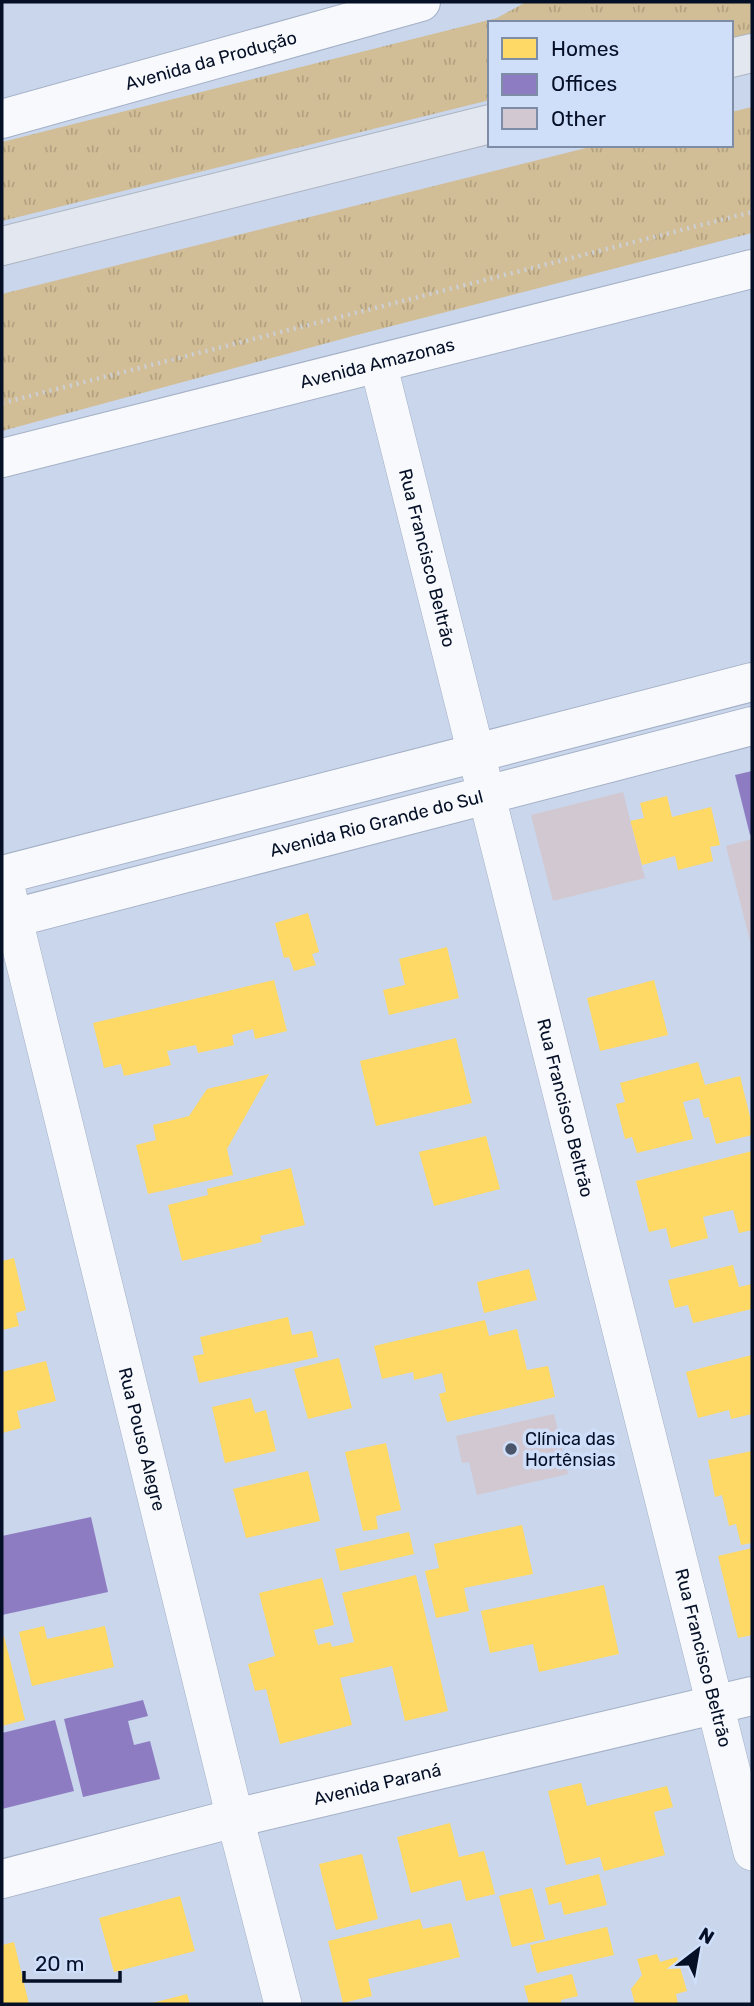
<svg xmlns="http://www.w3.org/2000/svg" width="754" height="2006" font-family="Rubik,sans-serif">
  <defs>
    <pattern id="grass-tufts" width="24" height="20" patternUnits="userSpaceOnUse" patternTransform="scale(1.75)"><rect width="24" height="20" fill="#d2be96"/><path d="M3 7l-1-3M5 7V3M7 7l1-3M15 17l-1-3M17 17v-4M19 17l1-3" fill="none" stroke="#b3a281"/></pattern>
  </defs>
  <rect width="100%" height="100%" fill="#c9d6eb"/>
  <path fill="url(#grass-tufts)" d="M 526,2 L 752,2 L 752,33 L 731,39 L 731,23 L 490,23 L 490,100 L 2,221 L 2,142 L 497,18 Z
    M 752,107 L 752,233 L 357,335 L 2,431 L 2,294 L 598,145 L 731,145 L 731,112 Z"/>
  <path fill="#ffd966" d="M 667,796 L 672,817 L 711,807 L 720,845 L 710,847 L 713,861 L 678,870 L 675,856 L 642,865 L 630,821 L 644,818 L 640,803 Z
    M 308,913 L 319,952 L 312,954 L 316,965 L 294,971 L 289,957 L 284,958 L 275,923 Z
    M 447,947 L 459,998 L 389,1015 L 383,990 L 405,985 L 399,959 Z
    M 274,980 L 287,1031 L 255,1039 L 253,1029 L 232,1035 L 234,1045 L 198,1053 L 196,1045 L 167,1051 L 171,1065 L 124,1076 L 121,1064 L 104,1068 L 93,1023 Z
    M 654,980 L 668,1035 L 600,1051 L 587,998 Z
    M 456,1038 L 472,1103 L 376,1126 L 360,1061 Z
    M 698,1062 L 705,1085 L 740,1076 L 752,1125 L 752,1135 L 716,1144 L 709,1117 L 704,1118 L 699,1098 L 683,1102 L 693,1139 L 637,1153 L 632,1137 L 625,1139 L 616,1104 L 625,1102 L 620,1083 Z
    M 269,1074 L 227,1149 L 233,1175 L 148,1194 L 136,1145 L 156,1140 L 153,1125 L 189,1116 L 207,1089 Z
    M 486,1136 L 500,1189 L 434,1206 L 419,1152 Z
    M 752,1151 L 752,1230 L 739,1233 L 733,1210 L 703,1217 L 708,1238 L 671,1248 L 666,1228 L 649,1232 L 636,1181 Z
    M 291,1168 L 305,1225 L 260,1236 L 262,1242 L 182,1261 L 168,1205 L 208,1195 L 207,1189 Z
    M 14,1258 L 26,1310 L 16,1313 L 19,1326 L 2,1330 L 2,1261 Z
    M 733,1265 L 739,1287 L 752,1284 L 752,1309 L 693,1323 L 688,1305 L 675,1308 L 668,1280 Z
    M 529,1269 L 537,1300 L 484,1313 L 477,1282 Z
    M 288,1317 L 292,1335 L 312,1331 L 318,1357 L 199,1383 L 193,1356 L 204,1354 L 200,1337 Z
    M 485,1320 L 489,1336 L 517,1329 L 527,1370 L 548,1366 L 555,1397 L 447,1422 L 439,1394 L 446,1392 L 442,1373 L 414,1380 L 413,1372 L 382,1379 L 374,1346 Z
    M 752,1355 L 752,1414 L 731,1419 L 729,1410 L 698,1418 L 686,1372 Z
    M 339,1358 L 352,1408 L 308,1419 L 294,1369 Z
    M 46,1361 L 56,1401 L 17,1411 L 21,1428 L 2,1433 L 2,1372 Z
    M 251,1398 L 255,1413 L 266,1410 L 276,1451 L 225,1463 L 212,1407 Z
    M 386,1443 L 401,1510 L 376,1516 L 378,1529 L 363,1531 L 345,1452 Z
    M 752,1451 L 752,1543 L 741,1545 L 736,1524 L 729,1526 L 722,1495 L 715,1497 L 708,1460 Z
    M 308,1471 L 320,1521 L 246,1538 L 233,1489 Z
    M 522,1525 L 533,1574 L 464,1588 L 469,1611 L 436,1618 L 425,1571 L 439,1568 L 434,1544 Z
    M 409,1532 L 414,1554 L 340,1571 L 335,1549 Z
    M 752,1548 L 752,1635 L 738,1638 L 718,1556 Z
    M 416,1575 L 448,1711 L 405,1721 L 392,1666 L 340,1678 L 352,1725 L 280,1744 L 266,1689 L 255,1691 L 248,1664 L 275,1656 L 259,1593 L 322,1578 L 334,1625 L 314,1630 L 318,1645 L 330,1642 L 332,1647 L 354,1642 L 342,1593 Z
    M 604,1585 L 619,1654 L 539,1672 L 533,1644 L 490,1653 L 481,1611 Z
    M 44,1626 L 47,1639 L 105,1626 L 114,1667 L 32,1686 L 19,1632 Z
    M 4,1636 L 25,1720 L 2,1726 L 2,1637 Z
    M 581,1783 L 587,1806 L 667,1786 L 673,1807 L 654,1812 L 665,1855 L 604,1871 L 600,1857 L 566,1865 L 548,1791 Z
    M 450,1823 L 459,1857 L 484,1851 L 495,1894 L 466,1901 L 461,1880 L 411,1893 L 397,1837 Z
    M 362,1854 L 378,1919 L 336,1930 L 319,1864 Z
    M 599,1874 L 607,1905 L 564,1915 L 561,1902 L 549,1905 L 545,1888 Z
    M 532,1888 L 545,1939 L 512,1947 L 499,1896 Z
    M 180,1896 L 195,1951 L 114,1972 L 99,1918 Z
    M 420,1919 L 423,1929 L 451,1923 L 460,1957 L 368,1979 L 372,1996 L 343,2003 L 328,1941 Z
    M 607,1927 L 614,1955 L 537,1973 L 530,1945 Z
    M 14,1942 L 29,2004 L 2,2004 L 2,1945 Z
    M 657,1954 L 660,1962 L 677,1957 L 687,1991 L 676,1994 L 678,2004 L 635,2004 L 631,1989 L 642,1975 L 637,1959 Z
    M 572,1974 L 578,1996 L 561,2000 L 562,2004 L 529,2004 L 524,1986 Z
    M 187,1994 L 190,2004 L 152,2004 L 152,2003 Z"/>
  <path fill="#8e7cc3" d="M 752,771 L 752,834 L 750,835 L 735,775 Z
    M 91,1517 L 108,1592 L 2,1615 L 2,1536 Z
    M 143,1700 L 148,1716 L 128,1721 L 134,1745 L 150,1741 L 160,1779 L 83,1797 L 64,1719 Z
    M 55,1720 L 74,1791 L 2,1809 L 2,1733 Z"/>
  <path fill="#d2c8d1" d="M 623,792 L 645,878 L 553,901 L 531,815 Z
    M 752,839 L 752,945 L 751,945 L 726,846 Z
    M 554,1414 L 568,1474 L 477,1495 L 469,1462 L 462,1463 L 456,1436 Z"/>
  <g fill="none" stroke-linecap="round" stroke-linejoin="round">
    <defs>
      <g id="street">
        <path id="s1" d="M 378,363 L 752,1852"/>
        <path id="s2" d="M 3,875 L 235,1818 L 283,2004"/>
      </g>
      <g id="secondary">
        <path id="s3" d="M 2,119 L 421,2"/>
        <path id="s4" d="M 2,458 L 752,269"/>
        <path d="M 2,875 L 752,682"/>
        <path id="s5" d="M 2,921 L 752,726"/>
        <path id="s6" d="M 2,1879 L 235,1818 L 752,1696"/>
      </g>
      <path id="highway" d="M 731,58 L 752,53
        M 2,246 L 490,124"/>
    </defs>
    <use href="#street" stroke="#a4b0c6" stroke-width="38"/>
    <use href="#secondary" stroke="#a4b0c6" stroke-width="40"/>
    <use href="#highway" stroke="#acb4c0" stroke-width="40"/>
    <path stroke="#cccfd6" stroke-width="4.5" stroke-dasharray="2 5" stroke-linecap="butt" d="M 2,403 L 752,212"/>
    <use href="#street" stroke="#f7f9fc" stroke-width="37"/>
    <use href="#secondary" stroke="#f7f9fc" stroke-width="38"/>
    <use href="#highway" stroke="#e3e8f0" stroke-width="38"/>
  </g>
  <circle fill="#4a556c" stroke="#cfdef9" stroke-width="2.5" cx="511" cy="1449" r="7"/>
  <g text-anchor="middle" dominant-baseline="central" stroke-width="7" stroke-linejoin="round" paint-order="stroke">
    <g font-size="18" fill="#051027" stroke="#cfdef9">
      <text stroke="none"><textPath href="#s3" startOffset="217">Avenida da Produção</textPath></text>
      <text stroke="none"><textPath href="#s4" startOffset="387">Avenida Amazonas</textPath></text>
      <text stroke="none"><textPath href="#s1" startOffset="201">Rua Francisco Beltrão</textPath></text>
      <text stroke="none"><textPath href="#s5" startOffset="387">Avenida Rio Grande do Sul</textPath></text>
      <text stroke="none"><textPath href="#s1" startOffset="768">Rua Francisco Beltrão</textPath></text>
      <text stroke="none"><textPath href="#s2" startOffset="581">Rua Pouso Alegre</textPath></text>
      <text stroke="none"><textPath href="#s1" startOffset="1335">Rua Francisco Beltrão</textPath></text>
      <text stroke="none"><textPath href="#s6" startOffset="387">Avenida Paraná</textPath></text>
    </g>
    <g font-size="18" fill="#051027" stroke="#cfdef9" text-anchor="start">
      <text x="525" y="1439">Clínica das<tspan x="525" dy="21">Hortênsias</tspan></text>
    </g>
  </g>
  <rect width="754" height="2006" fill="none" stroke="#051027" stroke-width="7"/>
  <rect x="488" y="21" width="245" height="126" fill="#cfdef9" stroke="#7e8ca5" stroke-width="2"/>
  <rect x="502" y="38" width="35" height="21" fill="#ffd966" stroke="#7e8ca5" stroke-width="2"/>
  <text x="551" y="56" font-size="21" fill="#051027">Homes</text>
  <rect x="502" y="74" width="35" height="21" fill="#8e7cc3" stroke="#7e8ca5" stroke-width="2"/>
  <text x="551" y="91" font-size="21" fill="#051027">Offices</text>
  <rect x="502" y="108" width="35" height="21" fill="#d2c8d1" stroke="#7e8ca5" stroke-width="2"/>
  <text x="551" y="126" font-size="21" fill="#051027">Other</text>
  <g transform="translate(698 1950) rotate(31)" stroke="#cfdef9" stroke-width="5" paint-order="stroke">
  <path d="M0-5L12 26L0 18L-12 26Z" fill="#051027"/>
  <text y="-10" font-size="19" font-weight="bold" text-anchor="middle" fill="#051027">N</text>
  </g>
  <path d="M24 1971v10h96v-10" fill="none" stroke="#051027" stroke-width="3.5"/>
  <text x="35" y="1971" font-size="21" fill="#051027" stroke="#cfdef9" stroke-width="5" paint-order="stroke">20 m</text>
</svg>
